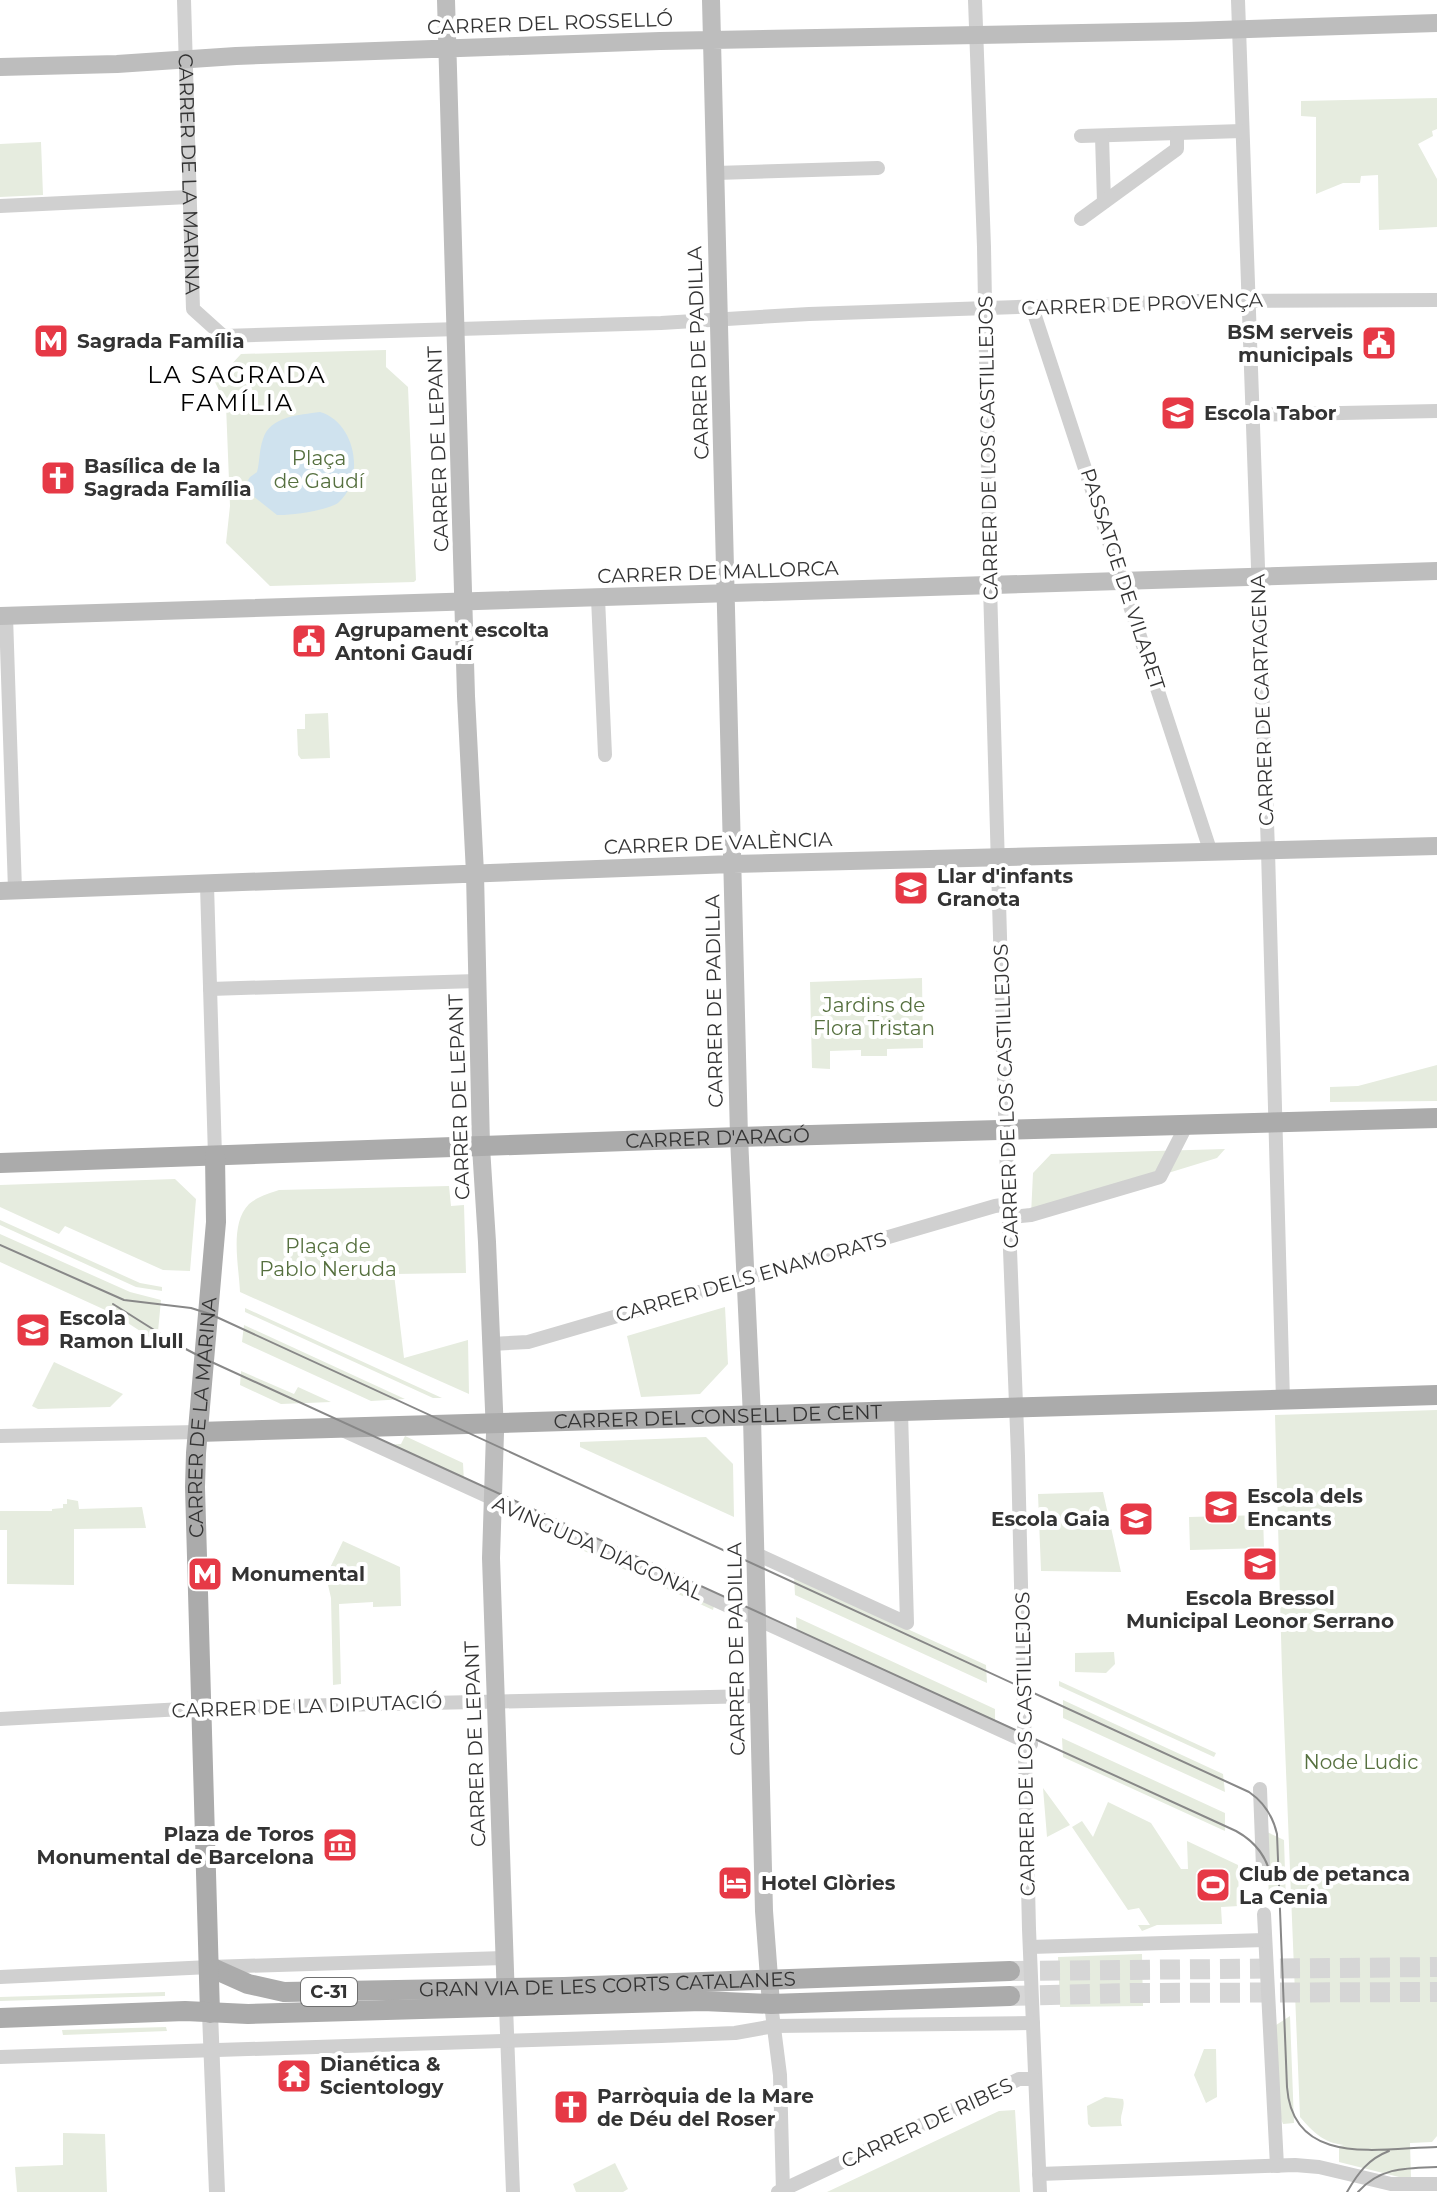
<svg xmlns="http://www.w3.org/2000/svg" width="1437" height="2192" font-family="Montserrat,sans-serif">
  <rect width="100%" height="100%" fill="#fff"/>
  <path fill="#e6ecdf" d="M 1437,98 L 1437,129 L 1432,131 L 1433,136 L 1418,144 L 1437,179 L 1437,227 L 1379,230 L 1378,175 L 1361,176 L 1360,183 L 1343,183 L 1316,194 L 1316,117 L 1301,116 L 1301,101 Z
    M 41,142 L 43,195 L 0,197 L 0,144 Z
    M 386,350 L 386,367 L 408,387 L 416,580 L 414,582 L 270,586 L 226,543 L 230,506 L 226,405 L 215,382 L 241,354 Z
    M 328,713 L 330,758 L 301,759 L 298,755 L 297,729 L 305,729 L 305,714 Z
    M 922,978 L 923,1048 L 887,1049 L 887,1056 L 861,1056 L 861,1050 L 830,1051 L 830,1069 L 812,1068 L 810,982 Z
    M 1437,1065 L 1437,1101 L 1330,1102 L 1330,1087 L 1358,1086 Z
    M 1225,1149 L 1217,1158 L 1031,1215 L 1033,1173 L 1051,1154 Z
    M 175,1179 L 196,1199 L 190,1271 L 163,1270 L 65,1226 L 59,1234 L 0,1207 L 0,1185 Z
    M 449,1186 L 451,1206 L 464,1205 L 466,1273 L 394,1274 L 404,1358 L 468,1340 L 469,1394 L 240,1292 C 239,1266 229,1224 249,1204 C 257,1197 270,1193 279,1190 Z
    M 0,1220 L 140,1283 L 162,1287 L 162,1291 L 136,1287 L 0,1225 Z
    M 0,1234 L 130,1292 L 161,1300 L 157,1342 L 114,1314 L 0,1262 Z
    M 725,1307 L 728,1364 L 700,1394 L 641,1397 L 627,1336 Z
    M 245,1308 L 442,1398 L 433,1398 L 245,1312 Z
    M 244,1325 L 405,1399 L 371,1401 L 242,1342 Z
    M 54,1362 L 123,1394 L 110,1407 L 38,1409 L 32,1406 Z
    M 241,1371 L 294,1394 L 298,1387 L 331,1402 L 281,1404 L 240,1385 Z
    M 1437,1410 L 1437,2136 L 1432,2142 L 1410,2143 L 1411,2178 L 1403,2178 L 1339,2162 L 1339,2146 L 1344,2145 C 1324,2143 1313,2132 1300,2117 L 1282,1672 L 1275,1415 Z
    M 405,1436 L 463,1463 L 464,1482 L 384,1445 L 401,1444 Z
    M 706,1437 L 733,1464 L 734,1517 L 580,1447 L 580,1442 Z
    M 1103,1492 L 1121,1572 L 1041,1571 L 1038,1494 Z
    M 67,1499 L 78,1501 L 79,1509 L 142,1507 L 146,1528 L 74,1529 L 74,1585 L 7,1584 L 7,1530 L 0,1530 L 0,1511 L 52,1511 L 52,1509 L 63,1508 L 63,1504 L 67,1504 Z
    M 1263,1515 L 1264,1548 L 1190,1550 L 1189,1517 Z
    M 538,1526 L 714,1606 L 713,1610 L 536,1529 Z
    M 343,1541 L 400,1567 L 401,1606 L 373,1607 L 373,1602 L 339,1604 L 341,1684 L 333,1685 L 331,1598 L 326,1576 Z
    M 794,1577 L 986,1665 L 987,1683 L 795,1595 Z
    M 796,1617 L 995,1709 L 995,1725 L 797,1635 Z
    M 1114,1652 L 1115,1664 L 1106,1673 L 1075,1672 L 1075,1653 Z
    M 1059,1681 L 1216,1753 L 1214,1757 L 1059,1686 Z
    M 1063,1700 L 1223,1774 L 1225,1792 L 1063,1718 Z
    M 1062,1738 L 1225,1813 L 1225,1831 L 1063,1757 Z
    M 1043,1788 L 1070,1825 L 1047,1837 Z
    M 1108,1802 L 1151,1823 L 1181,1869 L 1188,1869 L 1187,1841 L 1238,1865 L 1239,1906 L 1221,1907 L 1222,1924 L 1157,1925 L 1142,1931 L 1138,1925 L 1150,1925 L 1139,1908 L 1128,1910 L 1072,1827 L 1082,1821 L 1093,1837 Z
    M 1267,1832 L 1284,1840 L 1286,1904 L 1269,1904 Z
    M 1142,1954 L 1143,2006 L 1060,2007 L 1058,1957 Z
    M 165,1992 L 165,1996 L 0,2001 L 0,1997 Z
    M 1290,2016 L 1294,2123 L 1283,2124 L 1277,2109 L 1273,2027 Z
    M 166,2027 L 167,2031 L 63,2035 L 62,2030 Z
    M 1204,2049 L 1216,2049 L 1217,2097 L 1206,2103 L 1194,2075 Z
    M 1105,2097 L 1123,2099 C 1126,2108 1118,2116 1122,2126 L 1091,2127 L 1088,2124 L 1087,2106 Z
    M 1015,2110 L 1020,2192 L 827,2192 L 999,2111 Z
    M 63,2133 L 105,2134 L 107,2192 L 17,2192 L 15,2167 L 63,2165 Z
    M 615,2163 L 628,2189 L 623,2192 L 576,2192 L 573,2184 Z"/>
  <path fill="#cfe2ee" d="M 320,412 C 355,422 366,477 339,502 C 331,510 288,516 277,515 L 243,488 L 250,477 L 257,472 C 260,461 259,450 263,439 C 270,416 299,415 320,412 Z"/>
  <g fill="none" stroke-linecap="round" stroke-linejoin="round">
    <path stroke="#d6d6d6" stroke-width="20" stroke-dasharray="20 10" stroke-linecap="butt" d="M 1010,1971 L 1437,1967
      M 1010,1996 L 1133,1993 L 1437,1992"/>
    <g stroke="#d0d0d0" stroke-width="14">
      <path id="s1" d="M 184,0 L 193,309 L 223,336 L 661,323 L 809,314 L 1197,301 L 1437,300"/>
      <path d="M 975,0 L 984,247 L 990,586 L 1006,1147 L 1018,1456 L 1029,1929 L 1040,2192"/>
      <path d="M 1238,0 L 1268,851 L 1283,1401"/>
      <path d="M 1081,136 L 1242,131"/>
      <path d="M 1102,136 L 1104,202"/>
      <path d="M 716,173 L 878,168"/>
      <path d="M 0,206 L 189,197"/>
      <path d="M 1081,219 L 1177,149 L 1177,133"/>
      <path d="M 1032,307 L 1211,853"/>
      <path d="M 1252,415 L 1437,411"/>
      <path d="M 598,598 L 605,755"/>
      <path d="M 6,616 L 15,890"/>
      <path d="M 207,885 L 215,1156"/>
      <path d="M 210,989 L 477,981"/>
      <path d="M 1010,1217 L 1031,1215 L 1160,1177 L 1187,1124"/>
      <path d="M 491,1344 L 528,1342 L 995,1206 L 1009,1204"/>
      <path d="M 340,1429 L 1031,1744"/>
      <path d="M 0,1436 L 198,1432"/>
      <path d="M 754,1553 L 907,1623 L 901,1412"/>
      <path d="M 0,1719 L 201,1708 L 757,1696"/>
      <path d="M 1260,1789 L 1263,1868"/>
      <path d="M 1264,1914 L 1277,2166"/>
      <path d="M 1030,1947 L 1265,1940"/>
      <path d="M 0,1977 L 210,1967 L 504,1958"/>
      <path d="M 771,2004 L 780,2075 L 783,2192"/>
      <path d="M 506,2006 L 513,2192"/>
      <path d="M 0,2057 L 661,2036 L 735,2033 L 774,2026 L 1033,2023"/>
      <path d="M 1039,2174 L 1295,2165 L 1319,2167 L 1391,2184 L 1437,2184"/>
      <path d="M 778,2192 L 1019,2079 L 1035,2079"/>
    </g>
    <path stroke="#d0d0d0" stroke-width="16" d="M 210,2013 L 217,2192"/>
    <path stroke="#bdbdbd" stroke-width="18" d="M 446,0 L 466,696 L 475,873 L 481,1147 L 487,1242 L 495,1433 L 491,1558 L 506,2000
      M 711,0 L 739,1137 L 752,1417 L 764,1911 L 771,2004
      M 0,67 L 117,64 L 236,56 L 660,41 L 1188,31 L 1437,23
      M 0,616 L 1437,571
      M 0,891 L 733,864 L 1437,846"/>
    <g stroke="#ababab" stroke-width="20">
      <path id="s2" d="M 0,1163 L 739,1137 L 1437,1118"/>
      <path id="s3" d="M 198,1432 L 1437,1395"/>
      <path id="s4" d="M 210,1967 L 248,1984 L 284,1992 L 564,1987 L 1010,1971"/>
      <path id="s5" d="M 210,2013 L 195,1487 L 196,1453 L 216,1222 L 215,1156"/>
      <path d="M 0,2018 L 185,2011 L 248,2014 L 703,2001 L 771,2004 L 1010,1996"/>
    </g>
    <path stroke="#888" stroke-width="2" d="M 0,1245 L 124,1300 L 191,1308 L 210,1314 L 1249,1792 C 1265,1803 1273,1816 1277,1834 L 1287,2087 C 1293,2168 1380,2148 1437,2147
      M 113,1304 L 178,1345 L 205,1359 L 1236,1831 C 1256,1842 1269,1859 1272,1883
      M 1347,2192 C 1358,2173 1368,2159 1389,2151
      M 1358,2192 C 1380,2167 1407,2168 1437,2167"/>
  </g>
  <defs>
    <symbol id="metro-square" viewBox="-11 -11 22 22"><rect x="-9" y="-9" width="18" height="18" rx="4" fill="#e63946" stroke="#fff"/><path d="M-5.5 5V-5H-3L0 0L3-5H5.5V5H3V-.5L0 4L-3-.5V5Z" fill="#fff"/></symbol>
    <symbol id="civic-square" viewBox="-11 -11 22 22"><rect x="-9" y="-9" width="18" height="18" rx="4" fill="#e63946" stroke="#fff"/><path d="M-.6-6.5H3V-4.5H.6V-3L4-1V1h2V6H-6V1h2V-1L-.6-3ZM-1.2 2.5V6h2.4V2.5Z" fill="#fff"/></symbol>
    <symbol id="school-square" viewBox="-11 -11 22 22"><rect x="-9" y="-9" width="18" height="18" rx="4" fill="#e63946" stroke="#fff"/><path d="M0-5L7-2L0 1L-7-2ZM-4 1L0 2.5L4 1V4Q0 6-4 4Z" fill="#fff"/></symbol>
    <symbol id="church-square" viewBox="-11 -11 22 22"><rect x="-9" y="-9" width="18" height="18" rx="4" fill="#e63946" stroke="#fff"/><path d="M-1.2-6h2.4v3.5h3.3v2.4h-3.3V6h-2.4V-.1h-3.3v-2.4h3.3Z" fill="#fff"/></symbol>
    <symbol id="museum-square" viewBox="-11 -11 22 22"><rect x="-9" y="-9" width="18" height="18" rx="4" fill="#e63946" stroke="#fff"/><path d="M0-6L6-3V-2H-6V-3ZM-5-1h2V3h-2ZM-1-1h2V3h-2ZM3-1h2V3H3ZM-6 4H6V6H-6Z" fill="#fff"/></symbol>
    <symbol id="hotel-square" viewBox="-11 -11 22 22"><rect x="-9" y="-9" width="18" height="18" rx="4" fill="#e63946" stroke="#fff"/><path d="M-6-4.5h1.5V1H6V5H4.5V3h-9V5H-6ZM-4 0a1.8 1.8 0 1 1 3.6 0ZM.5 0V-2.5h3Q6-2.5 6 0Z" fill="#fff"/></symbol>
    <symbol id="stadium-square" viewBox="-11 -11 22 22"><rect x="-9" y="-9" width="18" height="18" rx="4" fill="#e63946" stroke="#fff"/><path d="M0-5a6.5 5 0 1 0 0 10a6.5 5 0 1 0 0-10ZM-3.5-1.8h7v3.6h-7Z" fill="#fff"/></symbol>
    <symbol id="temple-square" viewBox="-11 -11 22 22"><rect x="-9" y="-9" width="18" height="18" rx="4" fill="#e63946" stroke="#fff"/><path d="M0-6L5-2H3V0L6.5 2.5H4V6H1.5V3h-3V6H-4V2.5H-6.5L-3 0V-2H-5Z" fill="#fff"/></symbol>
  </defs>
  <g fill-rule="evenodd">
    <use href="#metro-square" x="31" y="321" width="40" height="40"/>
    <use href="#civic-square" x="1359" y="323" width="40" height="40"/>
    <use href="#school-square" x="1158" y="393" width="40" height="40"/>
    <use href="#church-square" x="38" y="458" width="40" height="40"/>
    <use href="#civic-square" x="289" y="621" width="40" height="40"/>
    <use href="#school-square" x="891" y="868" width="40" height="40"/>
    <use href="#school-square" x="13" y="1310" width="40" height="40"/>
    <use href="#school-square" x="1201" y="1487" width="40" height="40"/>
    <use href="#school-square" x="1116" y="1499" width="40" height="40"/>
    <use href="#school-square" x="1240" y="1544" width="40" height="40"/>
    <use href="#metro-square" x="185" y="1554" width="40" height="40"/>
    <use href="#museum-square" x="320" y="1825" width="40" height="40"/>
    <use href="#hotel-square" x="715" y="1863" width="40" height="40"/>
    <use href="#stadium-square" x="1193" y="1865" width="40" height="40"/>
    <use href="#temple-square" x="274" y="2056" width="40" height="40"/>
    <use href="#church-square" x="551" y="2087" width="40" height="40"/>
  </g>
  <g text-anchor="middle" dominant-baseline="central" stroke-width="8" stroke-linejoin="round" paint-order="stroke">
    <rect fill="#fff" stroke="#707070" stroke-width="2" x="301" y="1978" width="56" height="28" rx="6"/>
    <g font-size="18" font-weight="bold" fill="#333">
      <text x="329" y="1992">C-31</text>
    </g>
    <g font-size="20" fill="#333" stroke="#fff">
      <text transform="translate(550 23) rotate(-2)">CARRER DEL ROSSELLÓ</text>
      <text stroke="none"><textPath href="#s1" startOffset="174">CARRER DE LA MARINA</textPath></text>
      <text transform="translate(1142 304) rotate(-2)">CARRER DE PROVENÇA</text>
      <text transform="translate(698 353) rotate(-92)">CARRER DE PADILLA</text>
      <text transform="translate(988 448) rotate(-91)">CARRER DE LOS CASTILLEJOS</text>
      <text transform="translate(438 449) rotate(-92)">CARRER DE LEPANT</text>
      <text transform="translate(718 572) rotate(-2)">CARRER DE MALLORCA</text>
      <text transform="translate(1123 579) rotate(72)">PASSATGE DE VILARET</text>
      <text transform="translate(1262 700) rotate(-92)">CARRER DE CARTAGENA</text>
      <text transform="translate(718 843) rotate(-2)">CARRER DE VALÈNCIA</text>
      <text transform="translate(714 1001) rotate(-91)">CARRER DE PADILLA</text>
      <text transform="translate(1006 1096) rotate(-92)">CARRER DE LOS CASTILLEJOS</text>
      <text transform="translate(459 1097) rotate(-92)">CARRER DE LEPANT</text>
      <text stroke="none"><textPath href="#s2" startOffset="718">CARRER D'ARAGÓ</textPath></text>
      <text transform="translate(751 1277) rotate(-16)">CARRER DELS ENAMORATS</text>
      <text stroke="none"><textPath href="#s3" startOffset="520">CARRER DEL CONSELL DE CENT</textPath></text>
      <text stroke="none"><textPath href="#s5" startOffset="596">CARRER DE LA MARINA</textPath></text>
      <text transform="translate(598 1548) rotate(24)">AVINGUDA DIAGONAL</text>
      <text transform="translate(736 1649) rotate(-91)">CARRER DE PADILLA</text>
      <text transform="translate(307 1706) rotate(-2)">CARRER DE LA DIPUTACIÓ</text>
      <text transform="translate(475 1744) rotate(-92)">CARRER DE LEPANT</text>
      <text transform="translate(1025 1744) rotate(-91)">CARRER DE LOS CASTILLEJOS</text>
      <text stroke="none"><textPath href="#s4" startOffset="402">GRAN VIA DE LES CORTS CATALANES</textPath></text>
      <text transform="translate(927 2123) rotate(-25)">CARRER DE RIBES</text>
    </g>
    <g font-size="20" font-weight="bold" fill="#333" stroke="#fff" text-anchor="start">
      <text x="1353" y="332" text-anchor="end">BSM serveis<tspan x="1353" dy="23">municipals</tspan></text>
      <text x="77" y="341">Sagrada Família</text>
      <text x="1204" y="413">Escola Tabor</text>
      <text x="84" y="466">Basílica de la<tspan x="84" dy="23">Sagrada Família</tspan></text>
      <text x="335" y="630">Agrupament escolta<tspan x="335" dy="23">Antoni Gaudí</tspan></text>
      <text x="937" y="876">Llar d'infants<tspan x="937" dy="23">Granota</tspan></text>
      <text x="59" y="1318">Escola<tspan x="59" dy="23">Ramon Llull</tspan></text>
      <text x="1247" y="1496">Escola dels<tspan x="1247" dy="23">Encants</tspan></text>
      <text x="1110" y="1519" text-anchor="end">Escola Gaia</text>
      <text x="231" y="1574">Monumental</text>
      <text x="1260" y="1598" text-anchor="middle">Escola Bressol<tspan x="1260" dy="23">Municipal Leonor Serrano</tspan></text>
      <text x="314" y="1834" text-anchor="end">Plaza de Toros<tspan x="314" dy="23">Monumental de Barcelona</tspan></text>
      <text x="1239" y="1874">Club de petanca<tspan x="1239" dy="23">La Cenia</tspan></text>
      <text x="761" y="1883">Hotel Glòries</text>
      <text x="320" y="2064">Dianética &amp;<tspan x="320" dy="23">Scientology</tspan></text>
      <text x="597" y="2096">Parròquia de la Mare<tspan x="597" dy="23">de Déu del Roser</tspan></text>
    </g>
    <g font-size="20" fill="#56703f" stroke="#fff">
      <text x="319" y="458">Plaça<tspan x="319" dy="23">de Gaudí</tspan></text>
      <text x="874" y="1005">Jardins de<tspan x="874" dy="23">Flora Tristan</tspan></text>
      <text x="328" y="1246">Plaça de<tspan x="328" dy="23">Pablo Neruda</tspan></text>
      <text x="1361" y="1762">Node Ludic</text>
    </g>
    <g font-size="24" letter-spacing="2" fill="#000" stroke="#fff">
      <text x="237" y="374">LA SAGRADA<tspan x="237" dy="28">FAMÍLIA</tspan></text>
    </g>
  </g>
</svg>
